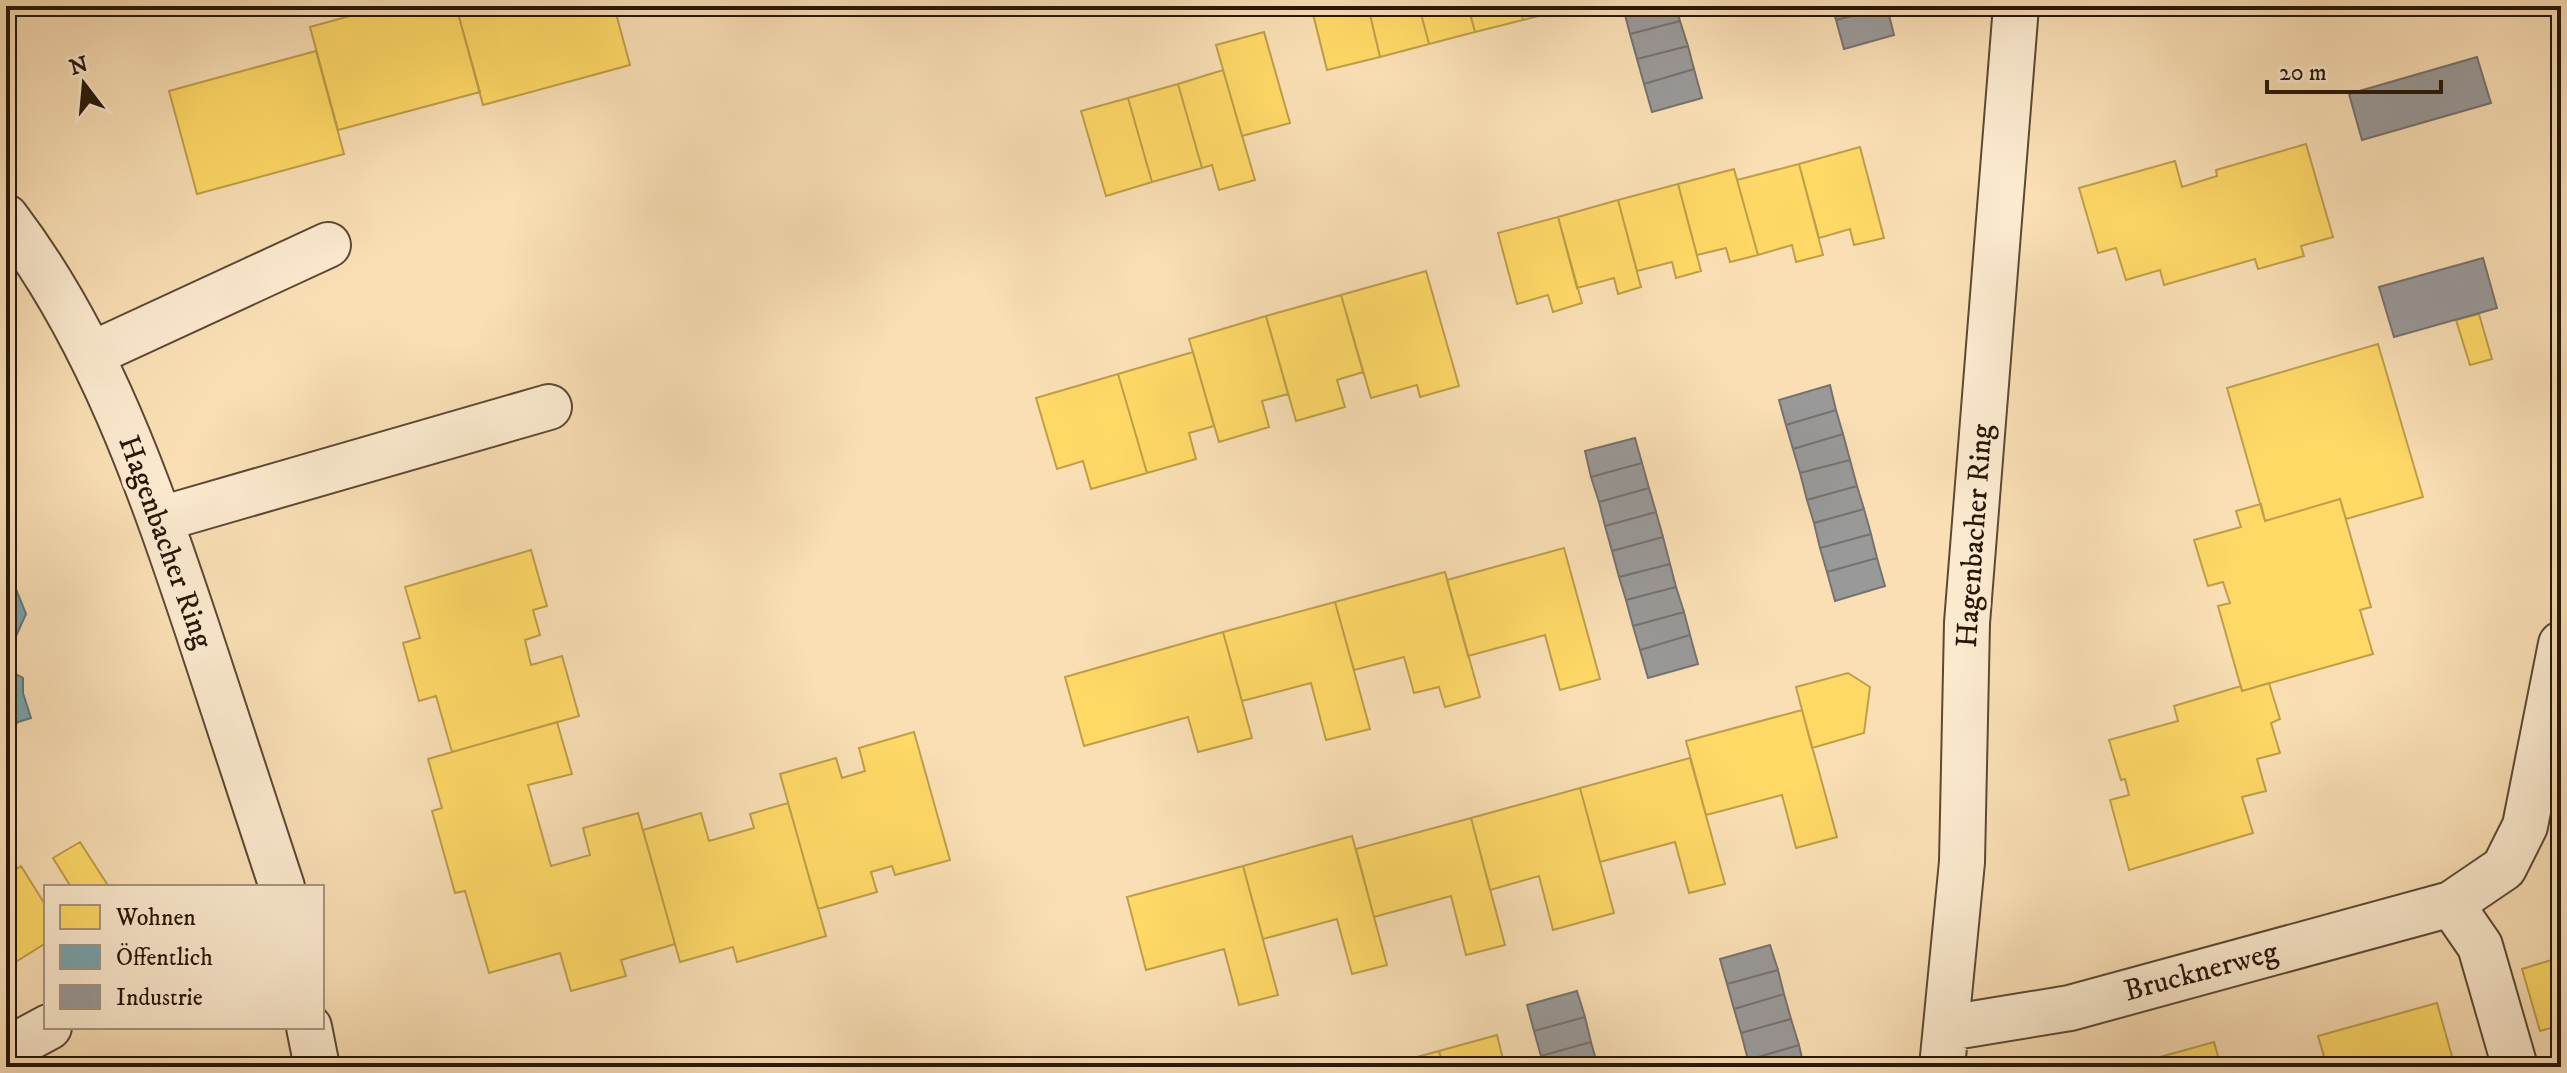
<svg xmlns="http://www.w3.org/2000/svg" width="2567" height="1073" font-family="'IM FELL DW Pica',serif">
  <rect width="100%" height="100%" fill="#fadfb5"/>
  <filter id="stains"><feTurbulence type="fractalNoise" baseFrequency=".0025" numOctaves="4"/><feColorMatrix values="0 0 0 0 .2 0 0 0 0 .09 0 0 0 0 .02 0 0 0 .5 -.17"/></filter>
  <radialGradient id="worn" r=".72"><stop offset=".6" stop-color="#630" stop-opacity="0"/><stop offset="1" stop-color="#630" stop-opacity=".3"/></radialGradient>
  <path fill="#ffd966" stroke="#be9f4a" stroke-width="2" d="M 386,6 L 456,6 L 480,92 L 338,130 L 310,27 Z
    M 456,6 L 614,6 L 630,65 L 483,105 Z
    M 1311,6 L 1368,6 L 1380,57 L 1327,70 Z
    M 1368,6 L 1419,6 L 1429,44 L 1380,57 Z
    M 1419,6 L 1468,6 L 1475,32 L 1429,44 Z
    M 1468,6 L 1520,6 L 1523,20 L 1475,32 Z
    M 1520,6 L 1574,6 L 1574,7 L 1523,20 Z
    M 2239,6 L 2268,6 L 2241,14 Z
    M 1264,32 L 1290,123 L 1242,136 L 1216,45 Z
    M 316,51 L 344,154 L 197,194 L 169,91 Z
    M 1223,70 L 1255,180 L 1219,190 L 1212,165 L 1202,168 L 1178,84 Z
    M 1178,84 L 1202,168 L 1152,182 L 1128,98 Z
    M 1128,98 L 1152,182 L 1106,196 L 1081,111 Z
    M 2306,144 L 2333,237 L 2301,246 L 2304,256 L 2258,269 L 2255,259 L 2164,285 L 2160,270 L 2126,280 L 2116,248 L 2098,253 L 2079,188 L 2175,161 L 2182,187 L 2217,176 L 2216,170 Z
    M 1860,147 L 1884,238 L 1854,245 L 1850,229 L 1819,238 L 1799,164 Z
    M 1799,164 L 1823,255 L 1796,262 L 1792,245 L 1758,255 L 1737,180 Z
    M 1734,169 L 1758,255 L 1730,262 L 1726,248 L 1697,255 L 1678,184 Z
    M 1678,184 L 1701,271 L 1676,278 L 1672,262 L 1637,271 L 1618,200 Z
    M 1618,200 L 1641,287 L 1618,294 L 1614,278 L 1577,288 L 1558,217 Z
    M 1558,217 L 1582,303 L 1553,312 L 1548,295 L 1517,304 L 1498,233 Z
    M 1426,271 L 1459,386 L 1420,397 L 1417,385 L 1371,398 L 1341,295 Z
    M 1341,295 L 1363,372 L 1337,380 L 1345,407 L 1296,421 L 1266,316 Z
    M 2479,314 L 2492,359 L 2470,365 L 2456,320 Z
    M 1266,316 L 1288,394 L 1262,401 L 1269,427 L 1219,442 L 1189,339 Z
    M 2378,344 L 2423,497 L 2346,519 L 2340,499 L 2265,521 L 2227,388 Z
    M 1193,352 L 1214,426 L 1189,433 L 1196,459 L 1147,473 L 1118,374 Z
    M 1118,374 L 1147,473 L 1091,489 L 1083,461 L 1057,469 L 1036,398 Z
    M 2340,499 L 2371,607 L 2360,610 L 2373,654 L 2242,691 L 2218,606 L 2230,603 L 2223,582 L 2208,586 L 2194,540 L 2241,527 L 2236,511 L 2261,504 L 2265,521 Z
    M 1564,548 L 1600,679 L 1560,690 L 1545,635 L 1468,656 L 1447,580 Z
    M 531,550 L 547,606 L 533,610 L 540,635 L 525,640 L 531,665 L 562,656 L 579,716 L 452,752 L 436,696 L 419,701 L 403,643 L 420,638 L 405,587 Z
    M 1445,572 L 1480,697 L 1445,707 L 1439,687 L 1414,693 L 1404,657 L 1354,670 L 1335,602 Z
    M 1335,602 L 1370,729 L 1326,740 L 1311,683 L 1242,701 L 1223,632 Z
    M 1223,632 L 1252,738 L 1198,752 L 1188,717 L 1084,746 L 1065,677 Z
    M 1848,673 L 1870,687 L 1864,733 L 1812,748 L 1796,687 Z
    M 2269,683 L 2280,719 L 2271,723 L 2280,753 L 2257,759 L 2266,791 L 2242,797 L 2253,833 L 2129,870 L 2110,800 L 2129,795 L 2125,779 L 2121,780 L 2109,740 L 2178,721 L 2174,706 L 2241,686 L 2242,691 Z
    M 1802,710 L 1837,837 L 1796,848 L 1782,795 L 1706,815 L 1686,741 Z
    M 557,722 L 572,774 L 528,785 L 551,866 L 590,855 L 583,828 L 638,813 L 675,944 L 621,960 L 626,976 L 571,991 L 560,953 L 489,973 L 465,891 L 455,893 L 432,811 L 442,808 L 428,759 Z
    M 914,732 L 950,860 L 895,875 L 892,866 L 871,872 L 877,892 L 818,909 L 780,774 L 836,758 L 842,778 L 865,771 L 859,748 Z
    M 1690,758 L 1725,884 L 1689,893 L 1675,842 L 1600,862 L 1580,788 Z
    M 1580,788 L 1614,913 L 1553,930 L 1539,876 L 1490,890 L 1471,818 Z
    M 788,803 L 826,936 L 737,962 L 733,947 L 680,962 L 643,830 L 701,813 L 709,841 L 754,828 L 750,814 Z
    M 1471,818 L 1505,945 L 1466,955 L 1451,896 L 1374,917 L 1356,849 Z
    M 1352,836 L 1387,965 L 1352,974 L 1337,919 L 1263,939 L 1243,866 Z
    M 80,842 L 109,887 L 71,887 L 53,858 Z
    M 21,866 L 46,906 L 46,943 L 6,968 L 6,875 Z
    M 1243,866 L 1278,995 L 1239,1005 L 1224,949 L 1146,970 L 1127,897 Z
    M 2561,957 L 2561,1025 L 2540,1031 L 2522,969 Z
    M 2437,1003 L 2455,1067 L 2327,1067 L 2318,1036 Z
    M 1497,1035 L 1505,1067 L 1444,1067 L 1439,1051 Z
    M 2214,1042 L 2221,1067 L 2124,1067 Z
    M 1439,1051 L 1444,1067 L 1380,1067 Z"/>
  <path fill="#76a5af" stroke="#5e7a7d" stroke-width="2" d="M 6,564 L 26,614 L 7,656 L 7,669 L 23,678 L 23,693 L 31,718 L 18,722 L 6,734 Z"/>
  <path fill="#999" stroke="#77726e" stroke-width="2" d="M 1642,6 L 1676,6 L 1680,21 L 1630,34 L 1624,11 Z
    M 1832,6 L 1887,6 L 1887,7 L 1836,20 Z
    M 1887,7 L 1894,35 L 1844,49 L 1836,20 Z
    M 1680,21 L 1688,46 L 1637,59 L 1630,34 Z
    M 1688,46 L 1694,69 L 1644,84 L 1637,59 Z
    M 2477,57 L 2491,103 L 2362,140 L 2349,94 Z
    M 1694,69 L 1702,98 L 1652,112 L 1644,84 Z
    M 2483,258 L 2497,308 L 2394,337 L 2379,287 Z
    M 1830,385 L 1836,410 L 1786,425 L 1779,400 Z
    M 1836,410 L 1843,434 L 1793,449 L 1786,425 Z
    M 1843,434 L 1850,460 L 1800,473 L 1793,449 Z
    M 1635,438 L 1642,463 L 1591,477 L 1585,451 Z
    M 1850,460 L 1857,486 L 1807,500 L 1800,473 Z
    M 1642,463 L 1649,488 L 1599,502 L 1591,477 Z
    M 1857,486 L 1864,509 L 1814,523 L 1807,500 Z
    M 1649,488 L 1656,512 L 1605,526 L 1599,502 Z
    M 1864,509 L 1871,534 L 1820,548 L 1814,523 Z
    M 1656,512 L 1663,537 L 1612,551 L 1605,526 Z
    M 1871,534 L 1877,558 L 1827,572 L 1820,548 Z
    M 1663,537 L 1670,564 L 1619,577 L 1612,551 Z
    M 1877,558 L 1885,586 L 1835,601 L 1827,572 Z
    M 1670,564 L 1676,587 L 1626,600 L 1619,577 Z
    M 1676,587 L 1684,612 L 1633,626 L 1626,600 Z
    M 1684,612 L 1690,635 L 1640,650 L 1633,626 Z
    M 1690,635 L 1698,664 L 1648,678 L 1640,650 Z
    M 1770,945 L 1778,970 L 1727,984 L 1720,959 Z
    M 1778,970 L 1784,994 L 1734,1009 L 1727,984 Z
    M 1577,991 L 1585,1017 L 1534,1031 L 1527,1005 Z
    M 1784,994 L 1791,1019 L 1741,1033 L 1734,1009 Z
    M 1585,1017 L 1591,1042 L 1541,1056 L 1534,1031 Z
    M 1791,1019 L 1799,1045 L 1748,1060 L 1741,1033 Z
    M 1591,1042 L 1598,1067 L 1544,1067 L 1541,1056 Z
    M 1799,1045 L 1804,1067 L 1750,1067 L 1748,1060 Z"/>
  <g fill="none" stroke-linecap="round" stroke-linejoin="round">
    <defs>
      <path id="minor" d="M 6,217 C 99,339 149,484 197,628 C 225,714 254,801 282,887
        M 92,354 L 328,245
        M 161,519 L 549,407
        M 2451,904 L 2480,946 L 2515,1067
        M 309,1027 L 317,1067
        M 1948,1028 L 2070,1008 L 2451,904 L 2504,868 L 2525,826 L 2561,644
        M 6,1050 L 49,1027
        M 1942,1067 L 1962,862 L 1967,623 L 2016,6"/>
    </defs>
    <use href="#minor" stroke="#5c4934" stroke-width="48"/>
    <use href="#minor" stroke="#fceacf" stroke-width="44"/>
  </g>
  <g text-anchor="middle" dominant-baseline="central" stroke-width="8" stroke-linejoin="round" paint-order="stroke">
    <g font-size="30" fill="#271709" stroke="#fceacf">
      <text transform="translate(1975 536) rotate(-86)">Hagenbacher Ring</text>
      <text transform="translate(165 542) rotate(70)">Hagenbacher Ring</text>
      <text transform="translate(2201 972) rotate(-15)">Brucknerweg</text>
    </g>
  </g>
  <rect width="2567" height="1073" fill="none" stroke="#fadfb5" stroke-width="32"/>
  <rect x="8" y="8" width="2551" height="1057" fill="none" stroke="#271709" stroke-width="4"/>
  <rect x="16" y="16" width="2535" height="1041" fill="none" stroke="#271709" stroke-width="2"/>
  <rect x="44" y="885" width="280" height="144" fill="#fceacf" stroke="#a79680" stroke-width="2"/>
  <rect x="60" y="905" width="40" height="24" fill="#ffd966" stroke="#a79680" stroke-width="2"/>
  <text x="116" y="925" font-size="24" fill="#271709">Wohnen</text>
  <rect x="60" y="945" width="40" height="24" fill="#76a5af" stroke="#a79680" stroke-width="2"/>
  <text x="116" y="965" font-size="24" fill="#271709">Öffentlich</text>
  <rect x="60" y="985" width="40" height="24" fill="#999999" stroke="#a79680" stroke-width="2"/>
  <text x="116" y="1005" font-size="24" fill="#271709">Industrie</text>
  <g transform="translate(84 84) rotate(344)" stroke="#fceacf" stroke-width="6" paint-order="stroke">
  <path d="M0-6L14 30L0 20L-14 30Z" fill="#271709"/>
  <text y="-12" font-size="22" font-weight="bold" text-anchor="middle" fill="#271709">N</text>
  </g>
  <path d="M2267 80v12h174v-12" fill="none" stroke="#271709" stroke-width="4"/>
  <text x="2279" y="80" font-size="24" fill="#271709" stroke="#fceacf" stroke-width="6" paint-order="stroke">20 m</text>
  <rect width="100%" height="100%" filter="url(#stains)"/>
  <rect width="100%" height="100%" fill="url(#worn)"/>
</svg>
